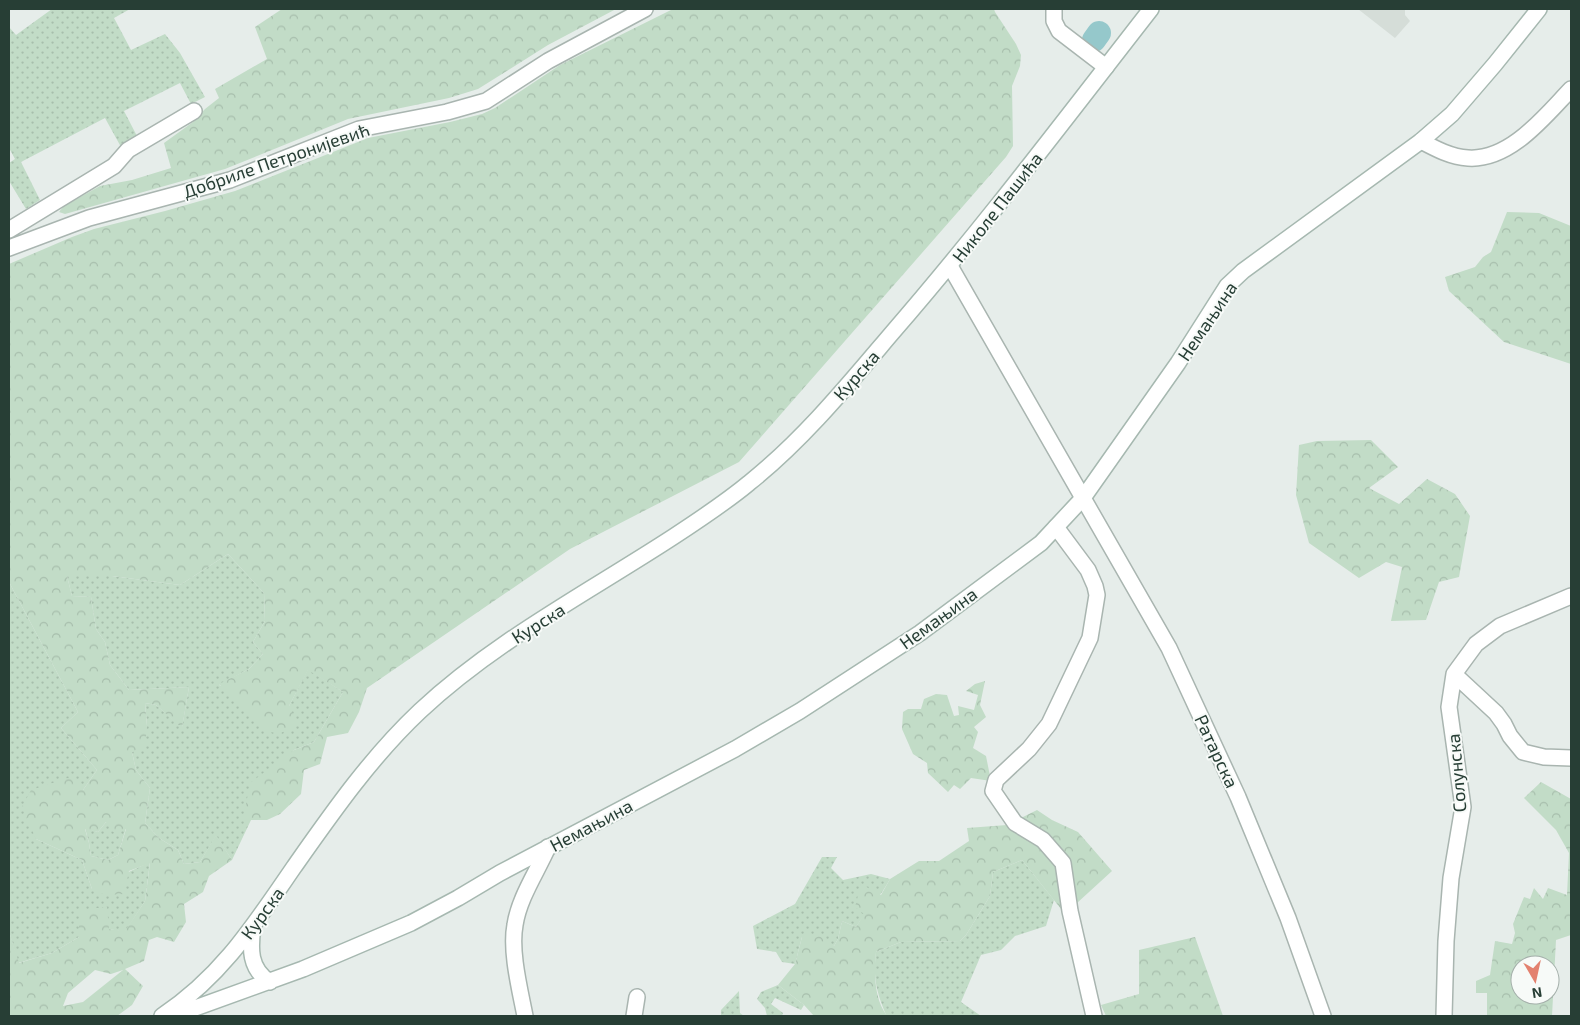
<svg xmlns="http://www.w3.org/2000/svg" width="1580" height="1025" font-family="'Exo 2',sans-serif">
  <defs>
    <pattern id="grass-dots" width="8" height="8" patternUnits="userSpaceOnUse" patternTransform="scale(1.25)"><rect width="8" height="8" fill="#c2dcc7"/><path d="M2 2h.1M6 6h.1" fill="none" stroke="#a7beac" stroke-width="1.8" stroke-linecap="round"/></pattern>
    <pattern id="forest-crowns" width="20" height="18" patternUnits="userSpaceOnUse" patternTransform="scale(1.25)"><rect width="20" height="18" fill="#c2dcc7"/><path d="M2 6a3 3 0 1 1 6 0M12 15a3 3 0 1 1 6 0" fill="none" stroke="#a7beac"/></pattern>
  </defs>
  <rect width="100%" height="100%" fill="#e6edea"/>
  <path fill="#d5ddd8" d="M 1358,9 L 1405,9 L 1405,15 L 1410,21 L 1395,38 Z"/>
  <path fill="url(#grass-dots)" d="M 52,9 L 130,9 L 114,18 L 131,50 L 165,34 L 180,53 L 205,97 L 191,104 L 180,83 L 124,111 L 138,138 L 121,147 L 105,118 L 21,162 L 40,200 L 26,209 L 9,181 L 9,163 L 15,159 L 9,148 L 9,27 L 16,35 Z
    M 228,554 L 264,593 L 265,621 L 253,642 L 263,654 L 249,669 L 219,685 L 289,706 L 308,669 L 343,692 L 314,742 L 294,750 L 244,820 L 251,820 L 232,860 L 216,836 L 200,862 L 184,864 L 178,850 L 159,838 L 145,823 L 150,788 L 136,770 L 132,752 L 147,726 L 145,703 L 156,705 L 182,727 L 189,687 L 129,690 L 110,665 L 105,642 L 96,629 L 91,597 L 72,596 L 67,576 L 112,576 L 180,585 Z
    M 9,582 L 78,712 L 61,728 L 97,770 L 83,790 L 36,839 L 82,860 L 92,889 L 150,862 L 145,901 L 125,932 L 109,929 L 79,910 L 79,937 L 52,953 L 18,963 L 9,931 Z
    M 106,822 L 126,828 L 118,855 L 108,860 L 91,856 L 89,843 L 85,828 L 98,832 Z
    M 822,857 L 837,857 L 831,868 L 843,880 L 871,874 L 890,879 C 880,898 867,910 856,927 L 842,921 L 838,939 L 834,946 L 802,937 L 795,964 L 782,962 L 776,952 L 757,949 L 753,926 L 795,904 Z
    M 1022,860 L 1054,900 L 1046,926 L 1015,936 L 1001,950 L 981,955 L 961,1002 L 981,1016 L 886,1015 C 876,991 873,978 876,952 L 901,942 L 960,941 L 966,935 L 990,896 L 993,872 Z
    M 778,985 L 804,1005 L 801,1010 L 775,998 L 771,1004 L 783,1013 L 782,1016 L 767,1016 L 765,1008 L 757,999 L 761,992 Z
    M 739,991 L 740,1013 L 744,1016 L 721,1016 L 721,1010 Z"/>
  <path fill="url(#forest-crowns)" fill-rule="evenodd" d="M 282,9 L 616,9 L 548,45 L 478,89 L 449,98 L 348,119 L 225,169 L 65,214 L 59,212 L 64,206 L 100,186 L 132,180 L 171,168 L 164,143 L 193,122 L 205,109 L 219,98 L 215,89 L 267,59 L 255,27 Z
    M 673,9 L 994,9 L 995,12 L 1016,44 L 1021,55 L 1020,66 L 1012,86 L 1013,146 L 1006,157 L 739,462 L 570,549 L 367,688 L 359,712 L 348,733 L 327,737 L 320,764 L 304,770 L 301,794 L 280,814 L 267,820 L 243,820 L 250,783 L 294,750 L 314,742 L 343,692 L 308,670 L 289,706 L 298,724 L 279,734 L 267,731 L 219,684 L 249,669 L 263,654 L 253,642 L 265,621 L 264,593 L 228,554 L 180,585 L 112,576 L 67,576 L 72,596 L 91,597 L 96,629 L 105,642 L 110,665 L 129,690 L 189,687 L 182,728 L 156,705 L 145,703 L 147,726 L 145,746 L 132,752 L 136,770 L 150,788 L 145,823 L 159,838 L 178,850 L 184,864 L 200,862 L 216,835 L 232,860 L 209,876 L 203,892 L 184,904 L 186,922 L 174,942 L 157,937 L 149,940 L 144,961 L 125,969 L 143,986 L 132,1005 L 117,1016 L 9,1016 L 9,931 L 19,963 L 52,953 L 79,937 L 79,910 L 107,907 L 109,929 L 125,931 L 145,901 L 150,863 L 129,871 L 124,894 L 105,895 L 92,889 L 82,860 L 36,839 L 22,807 L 31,790 L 71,777 L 83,790 L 97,770 L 61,728 L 78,712 L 9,582 L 9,264 L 72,237 L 94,229 L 165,211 L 235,191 L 368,138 L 450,122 L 482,114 L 495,108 L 560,65 ZM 106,822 L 113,832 L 126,829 L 118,855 L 108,860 L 91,856 L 89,843 L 85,829 L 98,832 ZM 95,970 L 111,974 L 123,970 L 83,1002 L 63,1006 L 68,993 Z
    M 1507,212 L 1539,213 L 1571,226 L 1571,364 L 1504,342 L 1449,291 L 1445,277 L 1475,267 L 1483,257 L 1491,252 Z
    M 1371,440 L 1398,467 L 1369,488 L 1399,504 L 1427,479 L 1455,494 L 1470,516 L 1459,577 L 1439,582 L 1426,620 L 1391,621 L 1402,567 L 1386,562 L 1359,578 L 1309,543 L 1296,495 L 1299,445 L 1317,441 Z
    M 985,681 L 980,705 L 986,717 L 974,727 L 978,732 L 973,748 L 986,756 L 991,781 L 971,778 L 960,789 L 954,785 L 948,792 L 928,773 L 927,763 L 913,754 L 902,729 L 903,712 L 908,709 L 921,709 L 924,699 L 936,694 L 947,695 L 954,716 L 959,715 L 958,706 L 974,710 L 978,695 L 966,691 L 975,684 Z
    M 1541,782 L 1571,799 L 1571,935 L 1556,940 L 1552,1016 L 1487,1016 L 1487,993 L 1476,993 L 1476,981 L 1490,975 L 1495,941 L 1512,944 L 1515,933 L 1513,924 L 1524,897 L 1530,899 L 1534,888 L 1543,899 L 1548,888 L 1567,895 L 1569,853 L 1556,830 L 1524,798 ZM 1520,965 L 1550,965 L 1550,995 L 1520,995 Z
    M 1037,810 L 1052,820 L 1078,832 L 1112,871 L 1065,914 L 1022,860 L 993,872 L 990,896 L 966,935 L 960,941 L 901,942 L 876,952 C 874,974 874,998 887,1016 L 814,1016 L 804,1005 L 778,985 L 795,964 L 802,937 L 818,933 L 834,946 L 838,939 L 842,921 L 856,927 L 864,914 L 855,907 L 861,884 L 881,895 L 890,879 L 919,861 L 939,861 L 969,841 L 967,828 L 1007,825 Z
    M 1195,937 L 1223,1016 L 1106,1016 L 1101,1005 L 1139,994 L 1139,950 Z"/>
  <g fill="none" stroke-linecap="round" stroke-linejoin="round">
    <path stroke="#95c8cb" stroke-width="24" d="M 1094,40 L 1099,33"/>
    <defs>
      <path id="minor" d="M 1054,9 L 1054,21 L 1059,31 L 1106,67
        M 1421,141 C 1436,149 1451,157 1468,158 C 1510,161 1545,116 1571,89
        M 9,230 L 114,166 L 128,150 L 194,111
        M 9,248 L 89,218 L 230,180 L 359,129 L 447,112 L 486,101 L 548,61 L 645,9
        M 1056,527 L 1088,570 L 1095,586 L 1097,595 L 1090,638 L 1049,724 L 1029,749 L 996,780 L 993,791 L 1015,823 L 1043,840 L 1063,863 L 1070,911 L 1094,1016
        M 1454,674 L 1496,713 L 1504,724 L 1510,736 L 1523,752 L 1544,757 L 1571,758
        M 525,1016 C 520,990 510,951 515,925 C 519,898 537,872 548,847
        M 634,1016 L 637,997
        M 1444,1016 L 1446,941 L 1451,878 L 1463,807 L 1449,707 L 1454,674 L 1476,644 L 1500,626 L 1571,596"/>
      <path id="tertiary" d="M 950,266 L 1169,648 L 1238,797 L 1288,918 L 1323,1016"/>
      <path id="secondary" d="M 253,927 C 250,948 249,969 270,982
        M 162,1016 C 222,976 254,925 294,867 C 332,813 371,757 420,711 C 495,641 587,593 673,537 C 699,520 725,503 749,483 C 803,440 847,386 892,333 C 983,228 1066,118 1151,9
        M 173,1016 L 303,969 L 411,923 L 458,898 L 500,873 L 735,749 L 800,711 L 920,633 L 1041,543 L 1083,498 L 1178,363 L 1227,286 L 1243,271 L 1421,141 L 1452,114 L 1495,64 L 1539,9"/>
    </defs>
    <use href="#minor" stroke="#a9b5b0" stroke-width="18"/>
    <use href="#tertiary" stroke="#a9b5b0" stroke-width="18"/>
    <use href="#secondary" stroke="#a6b8b0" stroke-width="18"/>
    <use href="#minor" stroke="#fff" stroke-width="15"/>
    <use href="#tertiary" stroke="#fff" stroke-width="15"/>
    <use href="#secondary" stroke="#fff" stroke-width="15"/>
  </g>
  <g text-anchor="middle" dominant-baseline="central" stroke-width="4" stroke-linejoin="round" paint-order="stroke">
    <g font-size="18" fill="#273e35" stroke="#f7faf8">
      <text transform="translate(276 160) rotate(-19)">Добриле Петронијевић</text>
      <text transform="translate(997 207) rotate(-52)">Николе Пашића</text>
      <text transform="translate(1207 321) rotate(-56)">Немањина</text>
      <text transform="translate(856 375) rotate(-49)">Курска</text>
      <text transform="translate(938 618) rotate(-36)">Немањина</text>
      <text transform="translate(538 623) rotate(-32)">Курска</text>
      <text transform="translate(1217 751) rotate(65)">Ратарска</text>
      <text transform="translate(1456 773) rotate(-95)">Солунска</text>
      <text transform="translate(591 825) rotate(-28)">Немањина</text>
      <text transform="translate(262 913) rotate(-54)">Курска</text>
    </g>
  </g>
  <rect width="1580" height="1025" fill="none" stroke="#273e35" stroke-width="20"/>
  <g transform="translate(1535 980) rotate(171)"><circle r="24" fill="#f7faf8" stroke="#a4afaa"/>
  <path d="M0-4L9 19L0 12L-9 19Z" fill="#e3816f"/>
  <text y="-8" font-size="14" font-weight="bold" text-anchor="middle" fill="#273e35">N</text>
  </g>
</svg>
